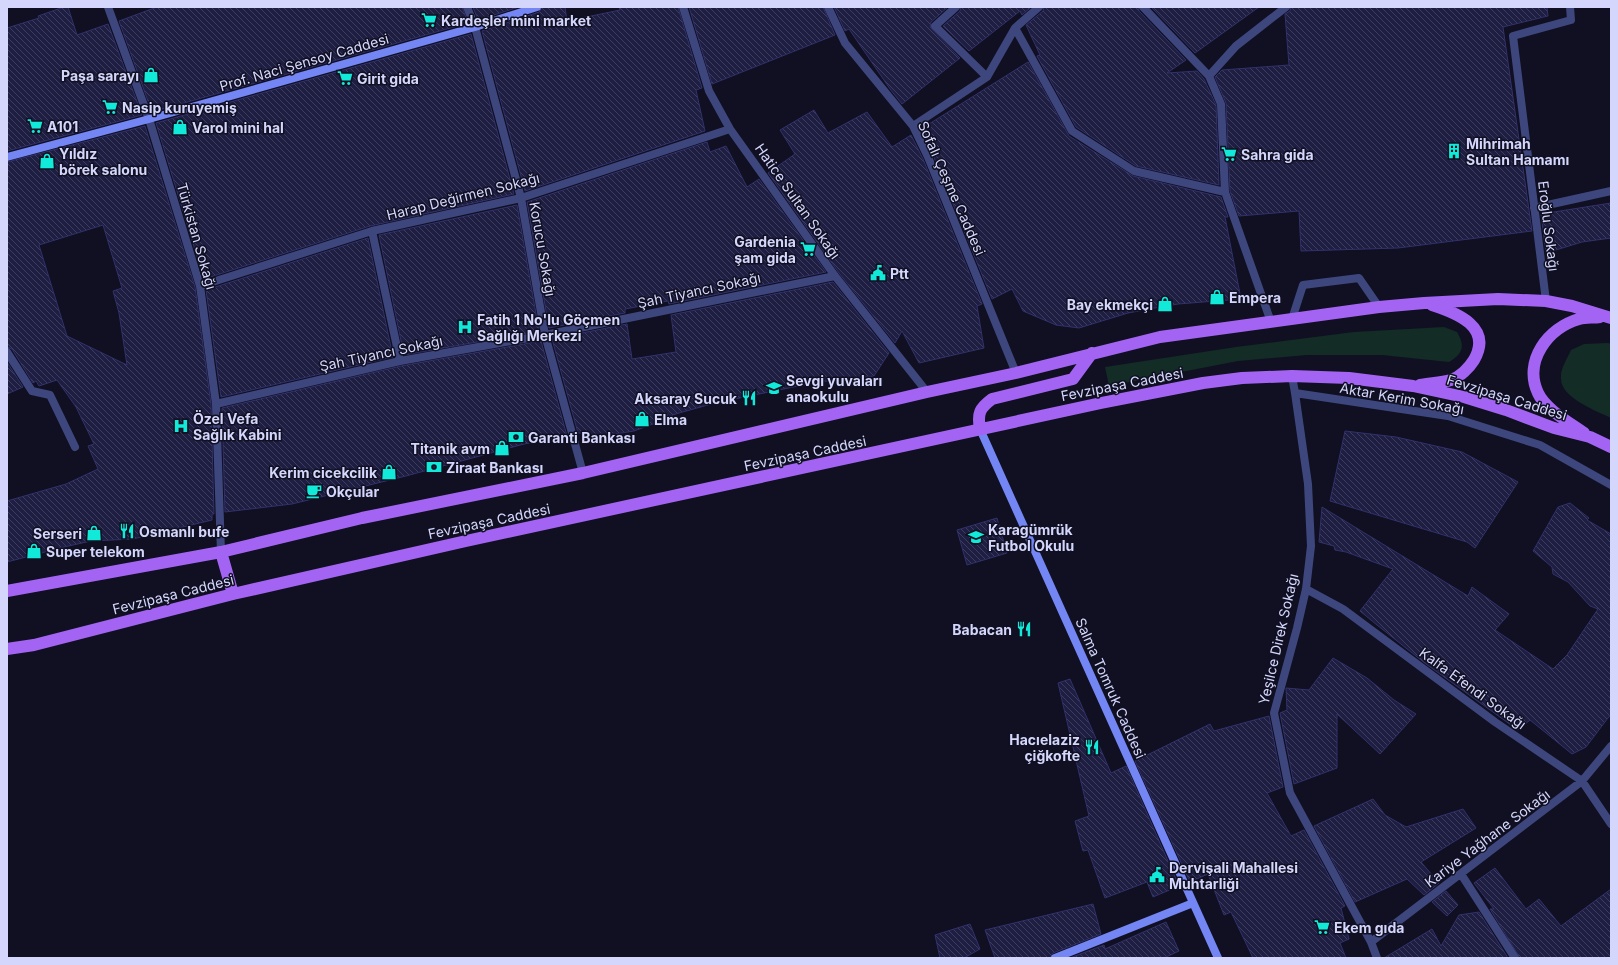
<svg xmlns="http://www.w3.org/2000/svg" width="1618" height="965" font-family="Inter,sans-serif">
  <defs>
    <pattern id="building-back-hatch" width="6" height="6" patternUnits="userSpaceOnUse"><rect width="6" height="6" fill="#1e1d42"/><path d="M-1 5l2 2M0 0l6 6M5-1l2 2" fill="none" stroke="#3e3d5e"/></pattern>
  </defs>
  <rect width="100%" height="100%" fill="#101022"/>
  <path fill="#132c26" d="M 1444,327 L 1457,332 C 1466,347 1462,354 1449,362 L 1382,355 L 1307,355 L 1238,361 L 1109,386 L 1105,367 L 1236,347 L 1354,332 Z
    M 1608,343 L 1611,344 L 1611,418 C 1597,411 1561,398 1561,379 C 1560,369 1567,359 1571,350 L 1584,344 Z"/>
  <path fill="url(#building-back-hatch)" stroke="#32316c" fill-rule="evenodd" d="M 64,7 L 68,7 L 77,35 L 108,24 L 142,115 L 7,151 L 7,28 L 39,18 L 38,16 Z
    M 157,7 L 462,7 L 468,23 L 152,112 L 119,21 Z
    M 473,7 L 519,7 L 478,20 Z
    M 542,7 L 565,7 L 567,21 L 620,10 L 619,7 L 678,7 L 702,88 L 696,90 L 705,131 L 525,191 L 482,31 L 539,12 Z
    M 689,7 L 823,7 L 835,35 L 712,84 Z
    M 834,7 L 948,7 L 931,22 L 930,27 L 960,58 L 902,104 L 890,89 L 849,29 L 845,31 Z
    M 961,7 L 1031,7 L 1022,15 L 1020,11 L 969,51 L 943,26 L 960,11 Z
    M 1044,7 L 1138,7 L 1139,11 L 1186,60 L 1167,73 L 1197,71 L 1204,79 L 1216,105 L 1219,185 L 1136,166 L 1076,127 L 1037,56 L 1040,55 L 1026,25 L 1043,11 Z
    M 1151,7 L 1259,7 L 1195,53 Z
    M 1291,7 L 1547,7 L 1548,16 L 1503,27 L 1532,231 L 1398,248 L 1301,251 L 1299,211 L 1239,216 L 1230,191 L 1226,103 L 1215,77 L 1222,70 L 1289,65 L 1285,14 L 1290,11 Z
    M 471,34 L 514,194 L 370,226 L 204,279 L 156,123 Z
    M 1028,62 L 1069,136 L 1133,176 L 1221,197 L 1228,217 L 1225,217 L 1241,299 L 1178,304 L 1155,308 L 1128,313 L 1079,328 L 1056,325 L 1023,311 L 1012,289 L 992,299 L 933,155 L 921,129 Z
    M 814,110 L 828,133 L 867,112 L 892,147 L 911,135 L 923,159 L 982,304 L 977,306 L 984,348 L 919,363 L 902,331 L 895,343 L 839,273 L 768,173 L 795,154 L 780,130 Z
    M 145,126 L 195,287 L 211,404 L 214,514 L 212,514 L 212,520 L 133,539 L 91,541 L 64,547 L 7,562 L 7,501 L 66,484 L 98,469 L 88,446 L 94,444 L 76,407 L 57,380 L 39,386 L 36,381 L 33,383 L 12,349 L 7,347 L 7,162 ZM 103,225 L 122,288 L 113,291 L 119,313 L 127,365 L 67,336 L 39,245 Z
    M 707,142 L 710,152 L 726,146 L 747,187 L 759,179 L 826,272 L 669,304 L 668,301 L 625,309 L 625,313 L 549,328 L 527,202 Z
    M 1611,203 L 1611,238 L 1582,242 L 1546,253 L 1541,214 Z
    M 517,205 L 539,331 L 404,355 L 379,235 Z
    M 368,238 L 393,357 L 221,397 L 206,290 Z
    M 833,282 L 889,353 L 874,376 L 818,382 L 715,403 L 672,415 L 672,417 L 634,431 L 584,439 L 583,433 L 578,433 L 552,339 L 627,324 L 632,359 L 676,352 L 671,315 Z
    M 541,341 L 567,436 L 524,444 L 406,476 L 292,504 L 225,512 L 222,408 L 401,366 Z
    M 7,362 L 23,387 L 7,394 Z
    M 1345,431 L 1396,437 L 1462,452 L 1518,482 L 1475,548 L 1467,542 L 1330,501 Z
    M 1570,503 L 1589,518 L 1587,520 L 1611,534 L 1611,714 L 1586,747 L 1572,754 L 1530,720 L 1518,730 L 1426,664 L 1377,625 L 1360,611 L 1393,569 L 1346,552 L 1335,550 L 1334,546 L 1319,542 L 1322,507 L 1468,596 L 1472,587 L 1509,614 L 1495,630 L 1553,669 L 1567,655 L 1598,609 L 1590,606 L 1568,582 L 1553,574 L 1552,567 L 1533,551 L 1558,507 Z
    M 997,518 L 1007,553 L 967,565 L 957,530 Z
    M 1333,658 L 1367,678 L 1394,700 L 1416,714 L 1380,754 L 1337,714 L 1337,768 L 1294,784 L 1280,713 L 1287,710 L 1286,688 L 1309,690 Z
    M 1070,679 L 1111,773 L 1126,766 L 1179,886 L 1153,897 L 1147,882 L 1105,898 L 1088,850 L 1083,851 L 1075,821 L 1089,816 L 1058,683 Z
    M 1269,716 L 1283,787 L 1267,793 L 1291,836 L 1304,830 L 1345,906 L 1341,908 L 1349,939 L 1340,943 L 1346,958 L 1253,958 L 1231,912 L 1224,915 L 1208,874 L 1190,882 L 1135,761 L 1210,724 L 1214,731 Z
    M 1373,799 L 1385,815 L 1406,827 L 1463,809 L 1476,828 L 1421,862 L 1439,883 L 1424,895 L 1407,879 L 1355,902 L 1314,826 Z
    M 1495,868 L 1526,909 L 1539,899 L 1561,926 L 1611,889 L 1611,958 L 1520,958 L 1490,909 L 1494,909 L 1474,883 Z
    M 1446,891 L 1458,905 L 1447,916 L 1432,902 Z
    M 1093,904 L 1101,934 L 1053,953 L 1050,958 L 995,958 L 985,930 Z
    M 1479,912 L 1508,958 L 1384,958 L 1432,929 L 1441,946 L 1459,915 Z
    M 1166,922 L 1179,951 L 1164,958 L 1070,958 L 1104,945 L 1105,949 Z
    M 970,924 L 980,949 L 964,958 L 940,958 L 935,935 Z"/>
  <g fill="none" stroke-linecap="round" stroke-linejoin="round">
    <path stroke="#3e477d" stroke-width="8" d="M 1292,319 L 1303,285 L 1359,278 L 1379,307"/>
    <path stroke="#3e477d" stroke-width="8" d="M 108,7 L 149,119 L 200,286 L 216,404 L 221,552
      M 467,7 L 475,27 L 521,198 L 545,335 L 583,473
      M 683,7 L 709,91 L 730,129 L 835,276 L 927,392
      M 828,7 L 845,43 L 913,126 L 928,157 L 1016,373
      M 956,7 L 935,26 L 987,77
      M 1143,7 L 1209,76
      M 1015,28 L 1072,131 L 1134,171 L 1225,192
      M 913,126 L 987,77 L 1015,28 L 1039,7
      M 1534,208 L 1611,191
      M 372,231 L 400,361
      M 200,286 L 372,231 L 521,198 L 730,129
      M 1546,301 L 1513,36 L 1571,20 L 1570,7
      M 1271,322 L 1225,192 L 1221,104 L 1209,76 L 1236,46 L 1286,7
      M 7,352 L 32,391 L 50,395 L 75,447
      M 1292,376 L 1295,393 L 1308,484 L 1311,546 L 1306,589 L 1297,628 L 1274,713 L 1290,793 L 1371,942 L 1377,958
      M 1295,393 L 1448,416 L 1540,445 L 1611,485
      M 216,404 L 400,361 L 545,335 L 835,276
      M 1306,589 L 1343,609 L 1495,722 L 1582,781 L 1611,824
      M 1461,874 L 1515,958
      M 1371,942 L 1582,781 L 1611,746"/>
    <path stroke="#7386f4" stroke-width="8" d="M 7,157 L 149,119 L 475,27 L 537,7
      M 980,429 L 1218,958
      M 1055,958 L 1193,903"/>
    <path stroke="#a464f3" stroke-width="12" d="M 1420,385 C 1430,383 1441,383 1451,380 C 1460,377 1469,368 1474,360 C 1493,327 1457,313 1432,305
      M 980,429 C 977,413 980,408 992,399 L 1073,379 L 1092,353
      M 1584,433 C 1570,423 1545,409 1538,393 C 1523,361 1548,328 1579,319 C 1585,317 1593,318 1600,317
      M 221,552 L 233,594
      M 7,591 L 221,552 L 362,518 L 583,473 L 927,392 L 1016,373 L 1160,337 L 1379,307 L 1424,303 L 1498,299 L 1546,301 L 1572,306 L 1611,318
      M 7,649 L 34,645 L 233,594 L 466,541 L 1101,403 L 1203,383 L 1242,378 L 1292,376 L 1349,378 L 1413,386 L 1464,397 L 1506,410 L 1554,428 L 1590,437 L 1611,447"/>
  </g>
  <defs>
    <symbol id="supermarket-bare" viewBox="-9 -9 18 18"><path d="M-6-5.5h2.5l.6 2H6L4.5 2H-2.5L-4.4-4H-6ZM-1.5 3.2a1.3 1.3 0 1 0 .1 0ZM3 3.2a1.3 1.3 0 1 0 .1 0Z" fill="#12ead9" stroke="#101022" stroke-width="2.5" paint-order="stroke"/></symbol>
    <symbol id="shop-bare" viewBox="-9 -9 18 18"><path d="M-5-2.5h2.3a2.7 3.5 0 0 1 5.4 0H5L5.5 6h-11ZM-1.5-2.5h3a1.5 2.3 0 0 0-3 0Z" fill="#12ead9" stroke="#101022" stroke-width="2.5" paint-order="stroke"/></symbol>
    <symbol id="building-bare" viewBox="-9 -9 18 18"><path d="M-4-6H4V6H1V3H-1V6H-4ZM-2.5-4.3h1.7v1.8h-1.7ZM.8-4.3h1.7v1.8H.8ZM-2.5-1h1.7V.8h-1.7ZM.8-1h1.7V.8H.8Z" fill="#12ead9" stroke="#101022" stroke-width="2.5" paint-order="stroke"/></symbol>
    <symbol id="civic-bare" viewBox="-9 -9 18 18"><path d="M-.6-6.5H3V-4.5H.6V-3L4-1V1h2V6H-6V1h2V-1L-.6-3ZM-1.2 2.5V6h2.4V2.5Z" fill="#12ead9" stroke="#101022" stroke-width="2.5" paint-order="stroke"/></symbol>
    <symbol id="hospital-bare" viewBox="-9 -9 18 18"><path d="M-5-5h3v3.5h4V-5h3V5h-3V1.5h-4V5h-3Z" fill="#12ead9" stroke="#101022" stroke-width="2.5" paint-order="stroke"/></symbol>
    <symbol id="school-bare" viewBox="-9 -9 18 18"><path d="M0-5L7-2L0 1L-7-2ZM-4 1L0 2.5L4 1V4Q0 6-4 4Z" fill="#12ead9" stroke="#101022" stroke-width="2.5" paint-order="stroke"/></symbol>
    <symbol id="restaurant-bare" viewBox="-9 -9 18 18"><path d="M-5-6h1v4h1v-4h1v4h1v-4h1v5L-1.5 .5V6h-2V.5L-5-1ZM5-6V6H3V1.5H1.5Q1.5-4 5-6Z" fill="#12ead9" stroke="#101022" stroke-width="2.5" paint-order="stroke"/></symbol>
    <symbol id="bank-bare" viewBox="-9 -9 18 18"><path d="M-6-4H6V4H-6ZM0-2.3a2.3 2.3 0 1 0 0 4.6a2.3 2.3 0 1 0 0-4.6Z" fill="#12ead9" stroke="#101022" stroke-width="2.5" paint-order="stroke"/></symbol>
    <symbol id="cafe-bare" viewBox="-9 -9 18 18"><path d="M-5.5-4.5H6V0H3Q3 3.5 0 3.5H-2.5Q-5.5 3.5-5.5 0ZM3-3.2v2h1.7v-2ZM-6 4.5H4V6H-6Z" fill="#12ead9" stroke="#101022" stroke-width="2.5" paint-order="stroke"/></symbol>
  </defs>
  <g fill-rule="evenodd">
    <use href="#supermarket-bare" x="418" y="9" width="22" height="22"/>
    <use href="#shop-bare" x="140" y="64" width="22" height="22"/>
    <use href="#supermarket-bare" x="334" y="67" width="22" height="22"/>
    <use href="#supermarket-bare" x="99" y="96" width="22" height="22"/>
    <use href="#supermarket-bare" x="24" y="115" width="22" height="22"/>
    <use href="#shop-bare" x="169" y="116" width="22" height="22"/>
    <use href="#building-bare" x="1443" y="140" width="22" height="22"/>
    <use href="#supermarket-bare" x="1218" y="143" width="22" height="22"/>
    <use href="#shop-bare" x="36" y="150" width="22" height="22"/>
    <use href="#supermarket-bare" x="797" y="238" width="22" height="22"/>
    <use href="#civic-bare" x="867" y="262" width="22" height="22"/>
    <use href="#shop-bare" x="1206" y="286" width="22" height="22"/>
    <use href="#shop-bare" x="1154" y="293" width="22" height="22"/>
    <use href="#hospital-bare" x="454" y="316" width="22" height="22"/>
    <use href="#school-bare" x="763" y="377" width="22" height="22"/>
    <use href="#restaurant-bare" x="738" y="387" width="22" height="22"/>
    <use href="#shop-bare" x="631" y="408" width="22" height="22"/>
    <use href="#hospital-bare" x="170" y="415" width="22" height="22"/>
    <use href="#bank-bare" x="505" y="426" width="22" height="22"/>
    <use href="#shop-bare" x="491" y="437" width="22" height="22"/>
    <use href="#bank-bare" x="423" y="456" width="22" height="22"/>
    <use href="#shop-bare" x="378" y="461" width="22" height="22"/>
    <use href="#cafe-bare" x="303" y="480" width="22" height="22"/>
    <use href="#restaurant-bare" x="116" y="520" width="22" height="22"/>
    <use href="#shop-bare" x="83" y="522" width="22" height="22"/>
    <use href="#school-bare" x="965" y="526" width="22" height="22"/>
    <use href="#shop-bare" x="23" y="540" width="22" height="22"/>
    <use href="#restaurant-bare" x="1013" y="618" width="22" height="22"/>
    <use href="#restaurant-bare" x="1081" y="736" width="22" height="22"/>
    <use href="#civic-bare" x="1146" y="864" width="22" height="22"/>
    <use href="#supermarket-bare" x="1311" y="916" width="22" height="22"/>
  </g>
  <g text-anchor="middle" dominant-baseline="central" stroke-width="3" stroke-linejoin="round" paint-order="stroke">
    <g font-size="14" font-weight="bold" fill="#d4d6fc" stroke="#101022" text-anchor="start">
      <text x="441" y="20">Kardeşler mini market</text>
      <text x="139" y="75" text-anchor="end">Paşa sarayı</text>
      <text x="357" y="78">Girit gida</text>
      <text x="122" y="107">Nasip kuruyemiş</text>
      <text x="47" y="126">A101</text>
      <text x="192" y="127">Varol mini hal</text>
      <text x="1466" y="143">Mihrimah<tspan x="1466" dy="16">Sultan Hamamı</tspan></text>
      <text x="59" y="153">Yıldız<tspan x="59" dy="16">börek salonu</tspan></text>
      <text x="1241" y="154">Sahra gida</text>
      <text x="796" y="241" text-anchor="end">Gardenia<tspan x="796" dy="16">şam gida</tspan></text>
      <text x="890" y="273">Ptt</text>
      <text x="1229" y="297">Empera</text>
      <text x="1153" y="304" text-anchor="end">Bay ekmekçi</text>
      <text x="477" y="319">Fatih 1 No'lu Göçmen<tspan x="477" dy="16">Sağlığı Merkezi</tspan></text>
      <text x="786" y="380">Sevgi yuvaları<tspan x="786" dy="16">anaokulu</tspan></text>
      <text x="737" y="398" text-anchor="end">Aksaray Sucuk</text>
      <text x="193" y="418">Özel Vefa<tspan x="193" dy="16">Sağlık Kabini</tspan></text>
      <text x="654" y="419">Elma</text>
      <text x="528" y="437">Garanti Bankası</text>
      <text x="490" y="448" text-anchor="end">Titanik avm</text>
      <text x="446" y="467">Ziraat Bankası</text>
      <text x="377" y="472" text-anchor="end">Kerim cicekcilik</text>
      <text x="326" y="491">Okçular</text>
      <text x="988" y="529">Karagümrük<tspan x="988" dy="16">Futbol Okulu</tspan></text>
      <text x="139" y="531">Osmanlı bufe</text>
      <text x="82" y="533" text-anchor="end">Serseri</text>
      <text x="46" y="551">Super telekom</text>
      <text x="1012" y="629" text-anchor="end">Babacan</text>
      <text x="1080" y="739" text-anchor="end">Hacıelaziz<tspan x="1080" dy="16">çiğkofte</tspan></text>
      <text x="1169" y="867">Dervişali Mahallesi<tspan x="1169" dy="16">Muhtarliği</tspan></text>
      <text x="1334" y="927">Ekem gıda</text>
    </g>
    <g font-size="14" fill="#d4d6fc" stroke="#101022">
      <text transform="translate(304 62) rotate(-16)">Prof. Naci Şensoy Caddesi</text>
      <text transform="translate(952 188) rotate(66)">Sofalı Çeşme Caddesi</text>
      <text transform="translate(463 196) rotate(-14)">Harap Değirmen Sokağı</text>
      <text transform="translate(798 201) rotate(55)">Hatice Sultan Sokağı</text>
      <text transform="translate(1549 226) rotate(83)">Eroğlu Sokağı</text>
      <text transform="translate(197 236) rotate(74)">Türkistan Sokağı</text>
      <text transform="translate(543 249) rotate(80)">Korucu Sokağı</text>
      <text transform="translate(699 290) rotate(-12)">Şah Tiyancı Sokağı</text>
      <text transform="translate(381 353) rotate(-12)">Şah Tiyancı Sokağı</text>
      <text transform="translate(1122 384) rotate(-11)">Fevzipaşa Caddesi</text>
      <text transform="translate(1507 397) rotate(17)">Fevzipaşa Caddesi</text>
      <text transform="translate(1402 398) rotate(10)">Aktar Kerim Sokağı</text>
      <text transform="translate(805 453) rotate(-12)">Fevzipaşa Caddesi</text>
      <text transform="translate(489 521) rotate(-12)">Fevzipaşa Caddesi</text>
      <text transform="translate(173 594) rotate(-14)">Fevzipaşa Caddesi</text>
      <text transform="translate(1278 639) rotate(-77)">Yeşilce Direk Sokağı</text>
      <text transform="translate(1111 688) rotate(66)">Salma Tomruk Caddesi</text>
      <text transform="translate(1473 688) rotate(36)">Kalfa Efendi Sokağı</text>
      <text transform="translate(1487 838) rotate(-37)">Kariye Yağhane Sokağı</text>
    </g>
  </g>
  <rect width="1618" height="965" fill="none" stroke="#d4d6fc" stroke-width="16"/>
</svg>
